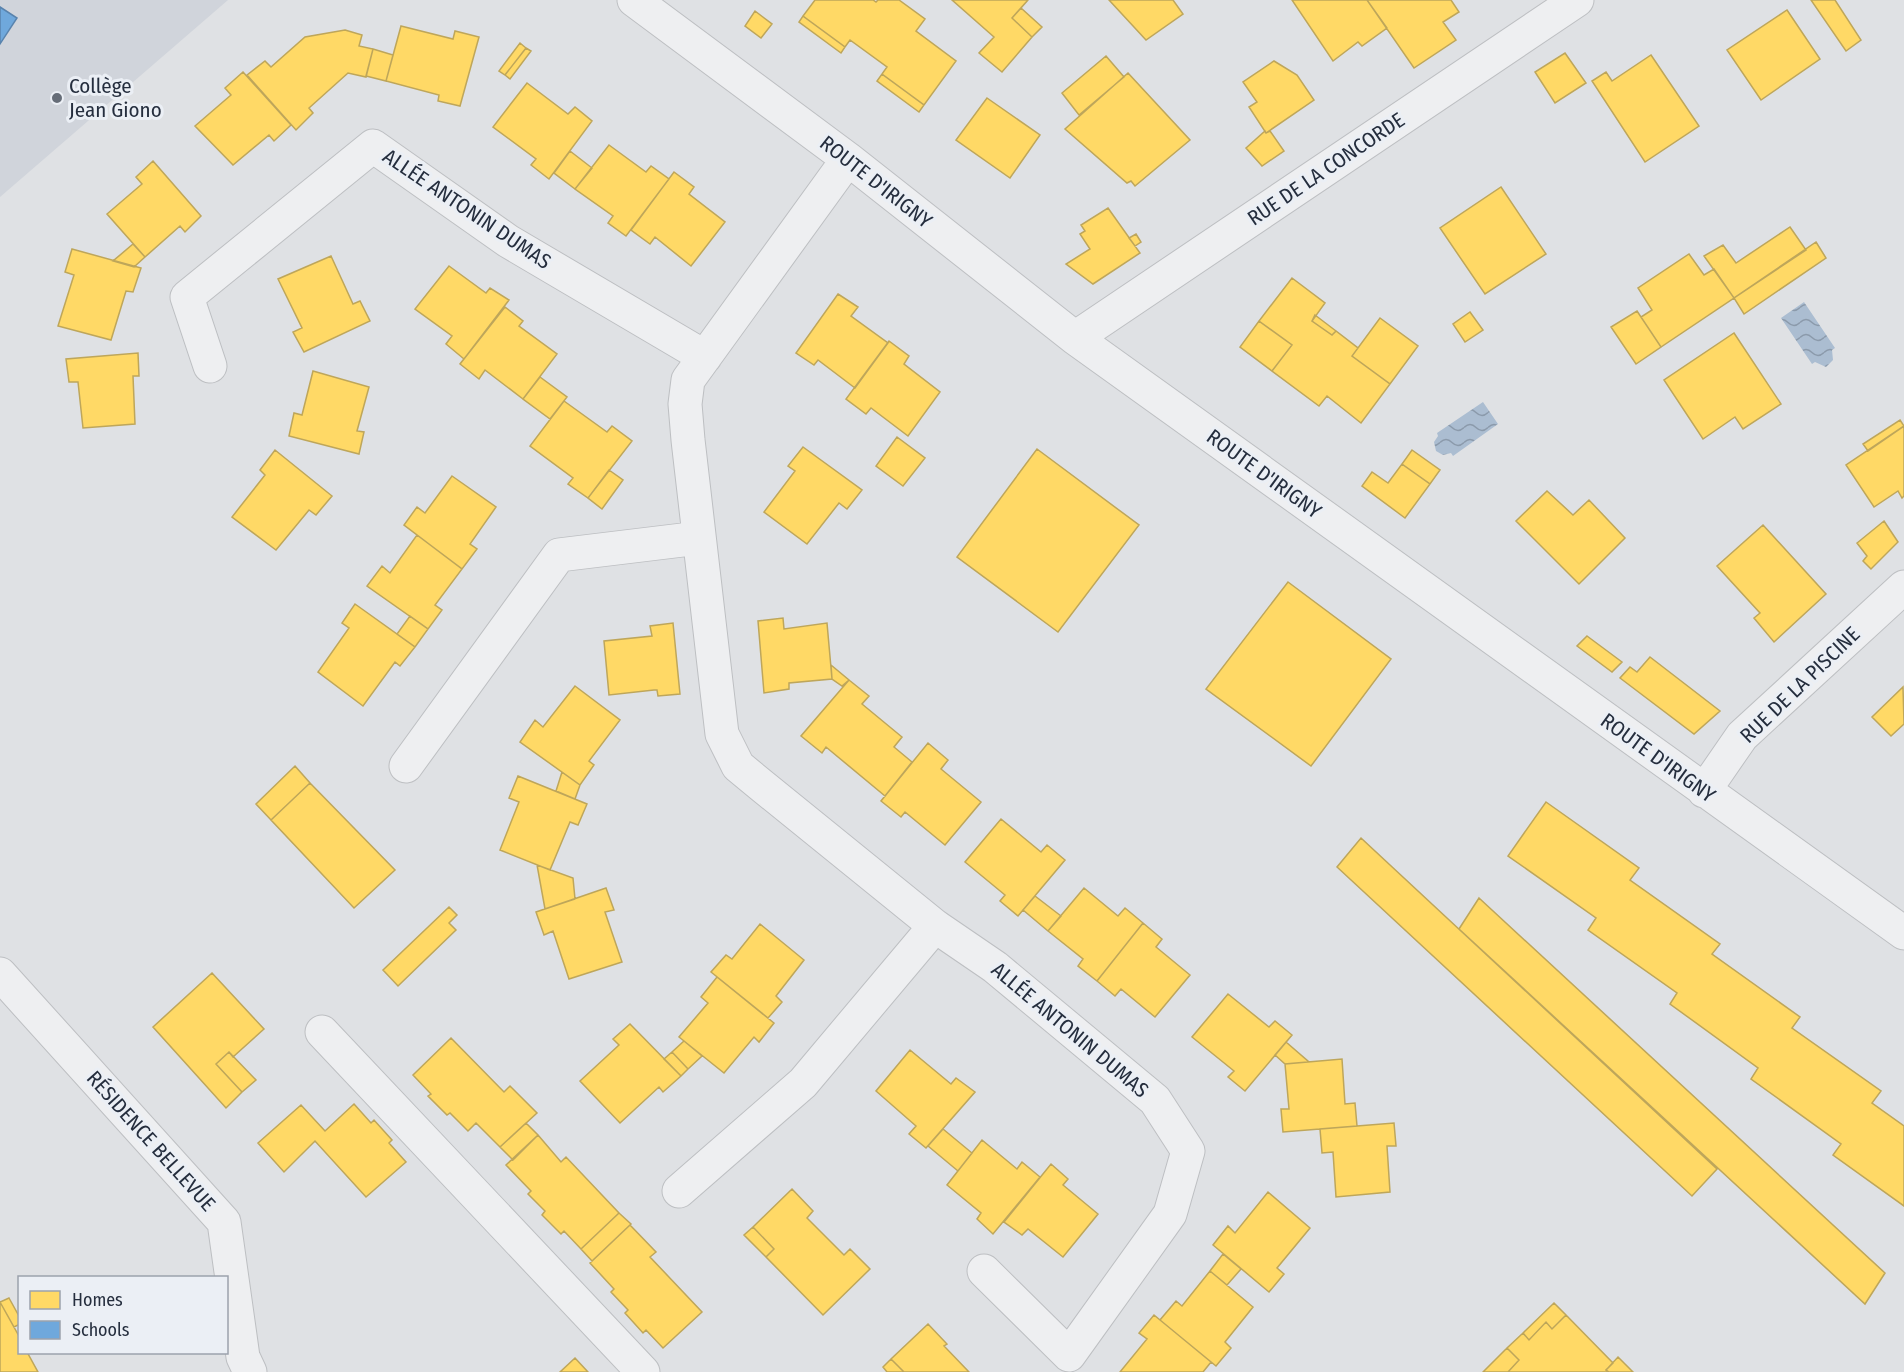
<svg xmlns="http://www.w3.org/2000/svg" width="1904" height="1372" font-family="'Fira Sans Condensed',sans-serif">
  <defs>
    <pattern id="water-waves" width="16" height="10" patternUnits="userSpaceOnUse" patternTransform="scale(1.5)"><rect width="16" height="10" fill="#abbdd1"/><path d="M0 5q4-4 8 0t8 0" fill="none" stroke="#8b9aab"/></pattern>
  </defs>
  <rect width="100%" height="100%" fill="#dfe1e4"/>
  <path fill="#d0d4db" d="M 0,0 L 228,0 L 0,197 Z"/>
  <path fill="url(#water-waves)" d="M 1804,302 L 1835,348 L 1832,350 L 1833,360 L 1826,367 L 1815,362 L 1812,364 L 1781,318 Z
    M 1483,402 L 1498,424 L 1453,456 L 1451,453 L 1443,455 L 1436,451 L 1434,442 L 1438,436 L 1437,433 Z"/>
  <path fill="#ffd966" stroke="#bea65a" stroke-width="1.5" d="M 815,0 L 873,0 L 876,2 L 878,0 L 899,0 L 925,19 L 916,31 L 956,61 L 924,105 L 882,74 L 887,67 L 850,40 L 845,47 L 803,16 Z
    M 952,0 L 1028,0 L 1012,18 L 1032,37 L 1002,72 L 979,53 L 994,37 Z
    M 1109,0 L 1173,0 L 1183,14 L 1146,40 Z
    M 1292,0 L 1367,0 L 1387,28 L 1362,46 L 1358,42 L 1333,61 Z
    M 1367,0 L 1451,0 L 1459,12 L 1443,22 L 1456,40 L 1414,68 Z
    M 1811,0 L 1835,0 L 1861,40 L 1846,51 Z
    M 1021,8 L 1042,27 L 1032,37 L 1012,18 Z
    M 1787,10 L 1820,59 L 1761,100 L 1727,50 Z
    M 755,11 L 772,24 L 761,38 L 745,26 Z
    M 803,16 L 845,47 L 841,53 L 799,22 Z
    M 401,26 L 453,39 L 455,31 L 479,37 L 460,106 L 438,101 L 439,95 L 386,81 Z
    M 345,30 L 362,35 L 359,46 L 373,49 L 366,77 L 348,73 L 309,108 L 313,113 L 296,130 L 247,75 L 265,61 L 271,67 L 305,37 Z
    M 520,43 L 526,48 L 505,75 L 499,71 Z
    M 526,48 L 531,51 L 510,79 L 505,75 Z
    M 373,49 L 393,55 L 386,81 L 366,76 Z
    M 1565,53 L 1586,83 L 1555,103 L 1535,72 Z
    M 1651,55 L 1699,126 L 1645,162 L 1592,81 L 1606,72 L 1612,81 Z
    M 1106,56 L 1124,77 L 1079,115 L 1062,93 Z
    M 1274,61 L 1297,75 L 1314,100 L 1266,133 L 1249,107 L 1257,102 L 1243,82 Z
    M 243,72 L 291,125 L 274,141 L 269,135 L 233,165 L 195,126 L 231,95 L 225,88 Z
    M 1128,73 L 1190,140 L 1135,186 L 1131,181 L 1127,183 L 1065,129 Z
    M 882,74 L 924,105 L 919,112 L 877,81 Z
    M 527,83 L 568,114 L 575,107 L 592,121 L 549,179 L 531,165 L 536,159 L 493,127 Z
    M 987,98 L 1040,135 L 1010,178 L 956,140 Z
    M 1265,131 L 1266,133 L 1270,131 L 1284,151 L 1262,166 L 1246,148 Z
    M 609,145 L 646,172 L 651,166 L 669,179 L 626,236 L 608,223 L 613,216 L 575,189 Z
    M 570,151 L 592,168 L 575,189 L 554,173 Z
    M 153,161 L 201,216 L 185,232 L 180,226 L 145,257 L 107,214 L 142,184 L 136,177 Z
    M 674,172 L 694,187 L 689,194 L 725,222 L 691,266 L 655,237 L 650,244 L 631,230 Z
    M 1501,187 L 1546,254 L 1485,294 L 1440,228 Z
    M 1108,208 L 1140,253 L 1093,284 L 1066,264 L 1090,249 L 1080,234 L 1085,231 L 1081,225 Z
    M 1790,227 L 1806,250 L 1734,298 L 1704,256 L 1723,245 L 1736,263 Z
    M 1136,234 L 1141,242 L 1135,246 L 1129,238 Z
    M 1816,242 L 1826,258 L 1744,314 L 1734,298 Z
    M 133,244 L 145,257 L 134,267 L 113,261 Z
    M 72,249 L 141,268 L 133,292 L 126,291 L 111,340 L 58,326 L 74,275 L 65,272 Z
    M 1689,254 L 1704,275 L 1714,269 L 1734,298 L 1661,347 L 1641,317 L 1652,310 L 1638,288 Z
    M 331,256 L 353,304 L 360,301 L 370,321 L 304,352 L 293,332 L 302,328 L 278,279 Z
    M 449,266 L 486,293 L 490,288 L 509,300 L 464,359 L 446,344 L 452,336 L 415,309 Z
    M 1292,278 L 1325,303 L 1312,321 L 1332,335 L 1336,331 L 1358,348 L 1352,356 L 1390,384 L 1361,423 L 1327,396 L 1319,406 L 1272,371 L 1292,345 L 1259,321 Z
    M 838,294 L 858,307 L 851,316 L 888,343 L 855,388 L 818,360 L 814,365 L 796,353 Z
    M 505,307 L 523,321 L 519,326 L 557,354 L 523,399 L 485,370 L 479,379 L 460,364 Z
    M 1637,311 L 1661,347 L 1636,364 L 1611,327 Z
    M 1470,312 L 1483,330 L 1465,342 L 1453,324 Z
    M 1315,315 L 1336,331 L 1332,335 L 1312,321 Z
    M 1380,318 L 1418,346 L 1390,384 L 1352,356 Z
    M 1259,321 L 1292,345 L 1272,371 L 1240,347 Z
    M 1734,333 L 1781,404 L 1743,429 L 1735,417 L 1703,439 L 1664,380 Z
    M 889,341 L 909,356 L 904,364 L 940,392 L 908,436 L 871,408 L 866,414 L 846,399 Z
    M 138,353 L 139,376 L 133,376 L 135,424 L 83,428 L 78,382 L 69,382 L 66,359 Z
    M 313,371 L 369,387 L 357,431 L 364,432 L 359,454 L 289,436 L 294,413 L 302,415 Z
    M 540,377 L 567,397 L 550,419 L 523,399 Z
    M 564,401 L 607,432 L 612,426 L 632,441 L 588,498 L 568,484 L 573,478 L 530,446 Z
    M 1900,420 L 1904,426 L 1868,451 L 1863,444 Z
    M 1904,426 L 1904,496 L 1902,498 L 1898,491 L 1874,507 L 1846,465 Z
    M 897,437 L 925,458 L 903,486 L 876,466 Z
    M 803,447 L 862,490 L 847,509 L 839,503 L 807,544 L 764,512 L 795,471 L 788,466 Z
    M 1037,449 L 1139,525 L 1058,632 L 957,557 Z
    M 275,450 L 332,496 L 316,515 L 309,510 L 276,550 L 232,517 L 265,475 L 260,470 Z
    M 1412,450 L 1440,470 L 1430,484 L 1402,464 Z
    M 1402,464 L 1430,484 L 1405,518 L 1362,486 L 1372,472 L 1388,483 Z
    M 609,470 L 623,480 L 602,509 L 588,498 Z
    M 452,476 L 496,507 L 470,544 L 477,549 L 462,569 L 404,525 L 417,507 L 425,513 Z
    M 1547,491 L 1573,515 L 1589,500 L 1625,538 L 1579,584 L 1516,521 Z
    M 1884,521 L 1898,542 L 1871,569 L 1863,561 L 1867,556 L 1857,543 Z
    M 1763,525 L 1826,594 L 1774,642 L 1754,618 L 1760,613 L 1717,566 Z
    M 417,535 L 462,569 L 435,605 L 442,610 L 428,629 L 367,586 L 382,566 L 390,573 Z
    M 1288,582 L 1391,659 L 1311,766 L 1206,689 Z
    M 355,604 L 415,647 L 400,666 L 395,662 L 363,706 L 318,672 L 349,628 L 342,623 Z
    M 410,616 L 428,629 L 415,647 L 397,634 Z
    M 783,618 L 784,629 L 827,623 L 832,679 L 789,683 L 789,689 L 764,693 L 758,621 Z
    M 673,623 L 680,694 L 658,696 L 657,690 L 654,690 L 609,695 L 604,641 L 652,636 L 650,626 Z
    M 1587,636 L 1622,662 L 1612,672 L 1577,646 Z
    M 1650,657 L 1720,711 L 1694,734 L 1620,678 L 1630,667 L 1637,672 Z
    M 831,665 L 849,680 L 842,686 L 832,679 Z
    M 849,680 L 869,696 L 862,704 L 902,737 L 894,747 L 912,762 L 885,796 L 826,747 L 822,753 L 801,736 Z
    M 575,686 L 620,720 L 589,761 L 594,765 L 580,785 L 520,742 L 535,720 L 543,727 Z
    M 1903,687 L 1904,724 L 1891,736 L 1872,717 Z
    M 928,743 L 948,760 L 941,769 L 981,802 L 945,845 L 905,812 L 901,817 L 881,801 Z
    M 295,766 L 310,783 L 271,820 L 256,804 Z
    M 562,772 L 580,785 L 575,799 L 556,791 Z
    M 518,776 L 587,804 L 578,825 L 570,822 L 550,870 L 500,850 L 519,802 L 509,798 Z
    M 310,783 L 395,870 L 354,908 L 271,820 Z
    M 1546,802 L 1639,868 L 1630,880 L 1720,944 L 1712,954 L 1800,1017 L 1792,1028 L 1881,1091 L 1872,1103 L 1904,1126 L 1904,1206 L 1833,1155 L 1841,1144 L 1751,1079 L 1758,1068 L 1670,1004 L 1677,993 L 1588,930 L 1596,918 L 1508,856 Z
    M 1001,819 L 1041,852 L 1047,845 L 1065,860 L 1018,916 L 1000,901 L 1005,895 L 965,862 Z
    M 1361,838 L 1717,1169 L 1692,1196 L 1337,867 Z
    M 537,865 L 573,878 L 575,899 L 545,909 Z
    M 606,888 L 614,910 L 605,912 L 622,962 L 569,979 L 553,931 L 544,935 L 536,912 Z
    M 1084,888 L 1118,916 L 1125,908 L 1143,923 L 1097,981 L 1078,966 L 1083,959 L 1048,931 Z
    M 1035,896 L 1061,916 L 1048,931 L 1023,910 Z
    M 1479,898 L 1885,1273 L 1865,1304 L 1459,929 Z
    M 449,907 L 457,915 L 449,923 L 456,930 L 398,986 L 383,970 Z
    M 1143,923 L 1162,939 L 1156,947 L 1190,975 L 1155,1017 L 1121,989 L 1115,996 L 1097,981 Z
    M 760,924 L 804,960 L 776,996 L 782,1002 L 768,1018 L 711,972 L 726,955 L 732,959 Z
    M 212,973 L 264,1029 L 233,1057 L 229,1052 L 216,1064 L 242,1092 L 226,1108 L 153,1027 Z
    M 717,977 L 774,1023 L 759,1042 L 754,1037 L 724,1073 L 679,1037 L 708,1003 L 701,997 Z
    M 1228,994 L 1269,1027 L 1275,1021 L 1292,1035 L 1245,1091 L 1228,1077 L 1234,1071 L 1192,1037 Z
    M 630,1024 L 681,1076 L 663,1092 L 659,1087 L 620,1123 L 580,1081 L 619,1045 L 613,1039 Z
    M 451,1038 L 504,1092 L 510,1086 L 537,1113 L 500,1147 L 476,1123 L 468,1131 L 450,1113 L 447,1115 L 428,1096 L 431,1094 L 413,1075 Z
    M 684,1041 L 702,1056 L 688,1069 L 672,1052 Z
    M 1286,1042 L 1309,1062 L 1285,1064 L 1275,1055 Z
    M 910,1050 L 951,1084 L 956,1078 L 975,1092 L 926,1148 L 909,1134 L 916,1126 L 876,1091 Z
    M 229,1052 L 256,1080 L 242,1092 L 216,1064 Z
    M 672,1052 L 688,1069 L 681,1076 L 664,1059 Z
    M 1342,1059 L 1345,1104 L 1355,1103 L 1357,1126 L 1283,1132 L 1281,1109 L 1289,1109 L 1285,1064 Z
    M 354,1104 L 371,1123 L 374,1120 L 392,1140 L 389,1143 L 406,1162 L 366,1197 L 315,1141 L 284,1172 L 258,1143 L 301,1105 L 325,1131 Z
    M 526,1123 L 538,1135 L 513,1160 L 500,1147 Z
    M 1394,1123 L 1396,1146 L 1387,1146 L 1390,1192 L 1336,1197 L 1333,1152 L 1322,1153 L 1320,1129 Z
    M 943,1129 L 972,1153 L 958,1171 L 928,1146 Z
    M 538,1135 L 561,1162 L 566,1157 L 619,1213 L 581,1249 L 564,1231 L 561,1234 L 542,1215 L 545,1211 L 528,1194 L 531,1191 L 506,1165 Z
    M 982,1140 L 1017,1169 L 1022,1162 L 1040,1177 L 993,1234 L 977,1219 L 981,1213 L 947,1185 Z
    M 1051,1164 L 1068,1179 L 1063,1185 L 1098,1214 L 1063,1257 L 1028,1229 L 1022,1235 L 1004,1222 Z
    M 792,1189 L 813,1211 L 807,1218 L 844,1255 L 850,1249 L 870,1269 L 823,1315 L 766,1257 L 774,1249 L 753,1227 Z
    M 1268,1192 L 1310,1228 L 1277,1268 L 1284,1274 L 1269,1292 L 1213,1245 L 1228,1226 L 1235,1233 Z
    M 619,1213 L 631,1224 L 592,1261 L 581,1249 Z
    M 630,1225 L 656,1252 L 650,1257 L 702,1312 L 663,1348 L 646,1330 L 643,1333 L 625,1313 L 628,1310 L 611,1292 L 614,1289 L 590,1263 Z
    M 753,1227 L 774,1249 L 766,1257 L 744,1235 Z
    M 1223,1254 L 1241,1269 L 1227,1285 L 1210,1271 Z
    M 1210,1271 L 1253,1307 L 1225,1342 L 1231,1348 L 1216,1366 L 1160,1320 L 1176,1301 L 1182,1306 Z
    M 9,1298 L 20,1318 L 20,1324 L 14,1327 L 0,1302 Z
    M 0,1302 L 20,1338 L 20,1352 L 27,1352 L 38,1372 L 0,1372 Z
    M 1554,1303 L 1566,1315 L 1552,1329 L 1546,1322 L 1529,1340 L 1523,1333 Z
    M 1154,1315 L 1211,1362 L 1203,1372 L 1120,1372 L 1147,1339 L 1139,1333 Z
    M 1566,1315 L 1613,1363 L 1606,1370 L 1609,1372 L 1508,1372 L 1519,1360 L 1507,1348 L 1523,1333 L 1529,1340 L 1546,1322 L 1552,1329 Z
    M 928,1324 L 947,1344 L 944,1346 L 969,1372 L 904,1372 L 891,1359 Z
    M 1507,1348 L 1519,1360 L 1508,1372 L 1483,1372 Z
    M 1618,1357 L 1633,1372 L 1609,1372 L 1606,1370 Z
    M 575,1358 L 588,1372 L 560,1372 Z
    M 891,1359 L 904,1372 L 887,1372 L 883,1367 Z"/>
  <path fill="#6fa8dc" stroke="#5983ad" stroke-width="1.5" d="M 0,7 L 17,18 L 0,44 Z"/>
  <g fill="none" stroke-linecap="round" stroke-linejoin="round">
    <defs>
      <path id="minor" d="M 634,0 L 848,159 L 1075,338 L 1904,933
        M 848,159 L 688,380 L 685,404 L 688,440 L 722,734 L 738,766 L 761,785 L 935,926 L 995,967 L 1155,1100 L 1188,1151 L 1170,1214 L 1069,1355 L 984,1271
        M 1075,338 L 1577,0
        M 210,366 L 187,297 L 373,146 L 508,241 L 705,357
        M 406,766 L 559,555 L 699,538
        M 1704,791 L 1742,736 L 1904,587
        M 0,974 L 224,1222 L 243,1357 L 250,1372
        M 322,1032 L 643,1372
        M 679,1191 L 803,1083 L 935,926"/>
    </defs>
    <use href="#minor" stroke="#bdbfc2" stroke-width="35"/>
    <use href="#minor" stroke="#eeeff1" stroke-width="33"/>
  </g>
  <circle fill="#666d78" stroke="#ebeff5" stroke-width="2" cx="57" cy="98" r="6"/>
  <g text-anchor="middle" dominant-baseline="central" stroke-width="6" stroke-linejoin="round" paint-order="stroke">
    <g font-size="21" fill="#252e3e" stroke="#ebeff5" text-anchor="start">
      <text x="69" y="86">Collège<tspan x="69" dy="24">Jean Giono</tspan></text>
    </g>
    <g font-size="21" fill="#252e3e" stroke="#ebeff5">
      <text transform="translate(1326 169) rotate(-34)">RUE DE LA CONCORDE</text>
      <text transform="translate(876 182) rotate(38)">ROUTE D'IRIGNY</text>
      <text transform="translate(467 209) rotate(34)">ALLÉE ANTONIN DUMAS</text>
      <text transform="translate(1264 474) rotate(36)">ROUTE D'IRIGNY</text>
      <text transform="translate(1800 685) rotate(-44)">RUE DE LA PISCINE</text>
      <text transform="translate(1658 758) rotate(36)">ROUTE D'IRIGNY</text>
      <text transform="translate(1070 1030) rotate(40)">ALLÉE ANTONIN DUMAS</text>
      <text transform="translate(151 1141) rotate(48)">RÉSIDENCE BELLEVUE</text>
    </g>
  </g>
  <rect x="18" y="1276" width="210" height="78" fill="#ebeff5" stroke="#9ca2ac" stroke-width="1.5"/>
  <rect x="30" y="1291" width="30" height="18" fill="#ffd966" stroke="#9ca2ac" stroke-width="1.5"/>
  <text x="72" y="1306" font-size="18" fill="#252e3e">Homes</text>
  <rect x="30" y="1321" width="30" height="18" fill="#6fa8dc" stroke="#9ca2ac" stroke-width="1.5"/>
  <text x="72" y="1336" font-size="18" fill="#252e3e">Schools</text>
</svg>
